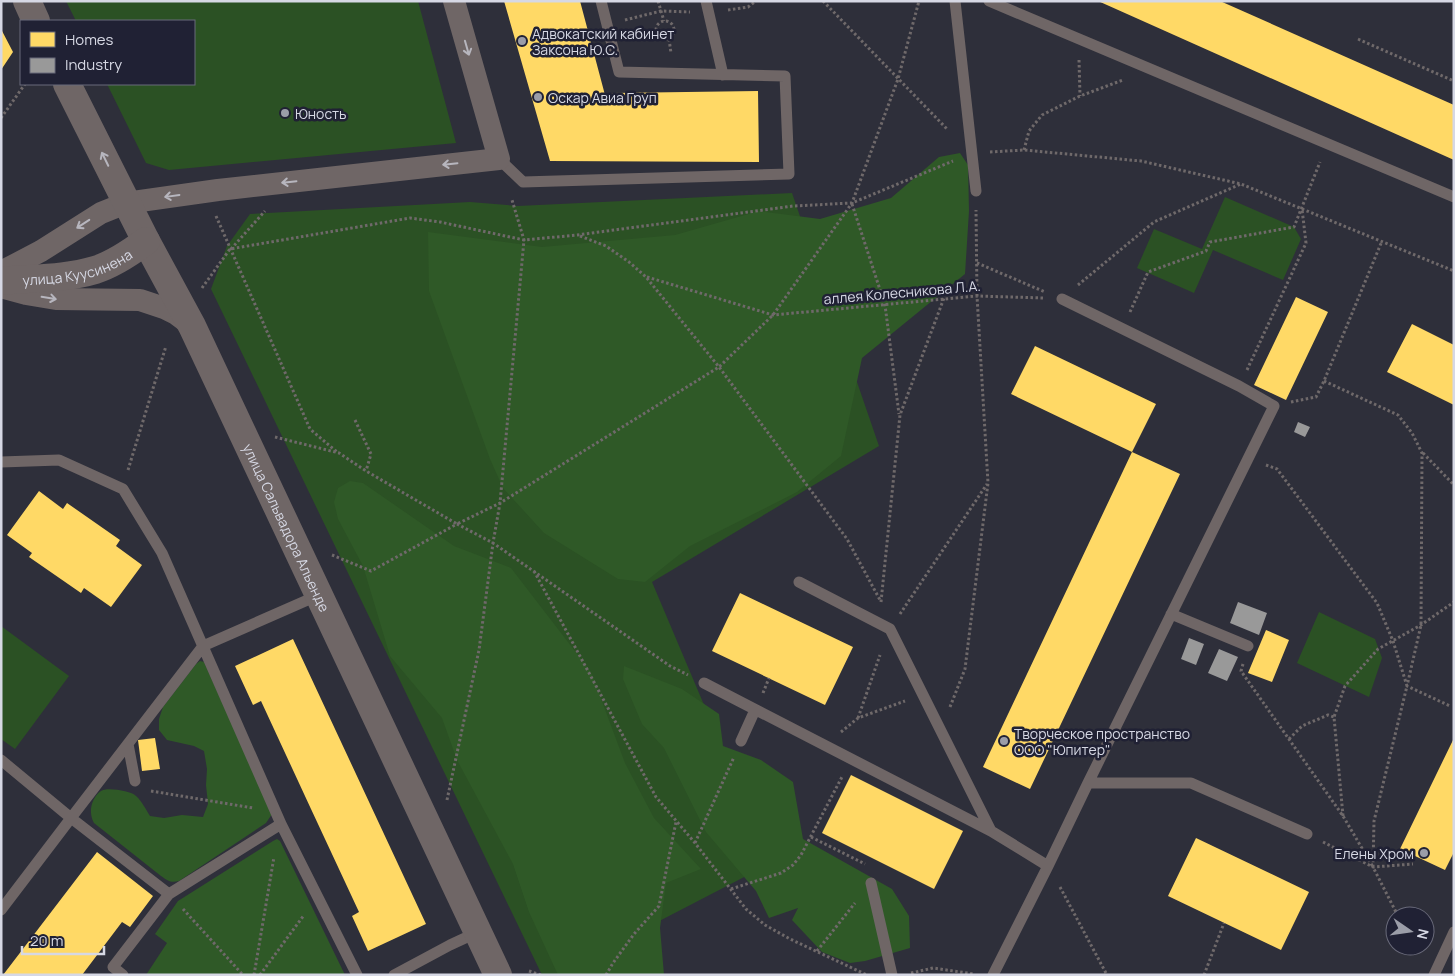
<svg xmlns="http://www.w3.org/2000/svg" width="1455" height="976" font-family="Manrope,sans-serif">
  <rect width="100%" height="100%" fill="#2e2f3a"/>
  <path fill="#2b5124" d="M 66,1 L 418,1 L 456,143 L 169,170 L 146,163 L 107,84 L 194,84 L 194,21 L 76,21 Z
    M 792,193 L 879,446 L 652,582 L 771,863 L 642,930 L 645,975 L 542,975 L 211,289 L 227,246 L 250,214 L 470,202 L 518,206 Z
    M 1225,197 L 1294,227 L 1301,239 L 1283,280 L 1213,250 L 1194,293 L 1137,268 L 1154,229 L 1202,249 Z
    M 1319,612 L 1375,639 L 1382,658 L 1369,697 L 1297,663 Z
    M 1,626 L 69,676 L 15,749 L 1,739 Z"/>
  <path fill="#2f5927" d="M 960,153 L 968,165 L 969,211 L 965,274 L 862,358 L 841,456 L 797,492 L 690,546 L 645,582 L 618,579 L 544,533 L 503,488 L 490,459 L 429,291 L 428,232 L 542,247 L 675,235 L 759,211 L 820,219 L 891,198 L 939,157 Z
    M 350,481 L 363,483 L 454,546 L 511,568 L 591,672 L 625,763 L 654,818 L 701,869 L 666,883 L 660,928 L 664,975 L 558,975 L 529,912 L 513,864 L 457,760 L 442,718 L 390,656 L 363,566 L 338,519 L 334,502 L 338,488 Z
    M 200,661 L 204,662 L 272,814 L 266,823 L 179,881 C 171,883 168,881 161,876 L 94,823 C 88,813 91,798 101,791 C 107,787 131,791 136,796 C 142,801 146,810 150,816 L 164,818 L 182,815 L 203,817 L 208,804 L 206,785 L 207,769 L 204,751 L 194,746 L 167,740 L 159,730 L 159,719 L 163,707 L 196,664 Z
    M 624,666 L 682,689 L 719,714 L 723,746 L 761,760 L 793,782 L 803,839 L 892,889 L 909,916 L 910,948 L 865,961 L 850,963 L 822,952 L 792,920 L 798,908 L 769,918 L 756,891 L 706,832 L 664,748 L 642,724 L 623,679 Z
    M 277,839 L 280,841 L 345,975 L 146,975 L 167,943 L 155,934 L 178,901 L 273,841 Z"/>
  <path fill="#ffd966" d="M 504,1 L 580,1 L 605,95 L 614,93 L 758,91 L 759,162 L 550,161 Z
    M 1098,1 L 1220,1 L 1454,105 L 1454,160 Z
    M 1,29 L 13,52 L 1,70 Z
    M 1296,297 L 1328,312 L 1286,400 L 1254,385 Z
    M 1412,324 L 1454,345 L 1454,405 L 1387,372 Z
    M 1035,346 L 1156,404 L 1132,452 L 1011,394 Z
    M 1132,452 L 1180,474 L 1030,789 L 983,767 Z
    M 39,491 L 63,509 L 67,503 L 120,540 L 116,546 L 142,565 L 111,607 L 84,588 L 81,593 L 29,557 L 32,553 L 7,535 Z
    M 740,593 L 853,647 L 825,705 L 712,651 Z
    M 1266,630 L 1289,640 L 1272,682 L 1248,673 Z
    M 293,639 L 426,924 L 368,951 L 352,916 L 359,912 L 311,809 L 261,701 L 253,705 L 235,666 Z
    M 155,738 L 160,769 L 142,771 L 138,740 Z
    M 1454,738 L 1454,852 L 1445,870 L 1400,849 Z
    M 851,775 L 963,831 L 934,889 L 822,833 Z
    M 1196,838 L 1309,892 L 1281,950 L 1168,896 Z
    M 97,852 L 153,896 L 130,927 L 122,922 L 82,975 L 3,975 Z"/>
  <path fill="#999" d="M 1298,422 L 1310,427 L 1305,437 L 1294,432 Z
    M 1238,602 L 1267,613 L 1259,635 L 1230,623 Z
    M 1189,638 L 1204,644 L 1196,665 L 1181,659 Z
    M 1219,649 L 1238,657 L 1227,681 L 1208,673 Z"/>
  <g fill="none" stroke-linecap="round" stroke-linejoin="round">
    <path stroke="#6f696a" stroke-width="3" stroke-dasharray="2.5 2.5" stroke-linecap="butt" d="M 658,1 L 664,21
      M 823,1 L 948,130
      M 728,10 L 748,7 L 756,1
      M 625,20 L 661,11 L 690,12
      M656 30a9 9 0 1 1 18 0a9 9 0 1 1-18 0Z
      M 669,39 L 671,53
      M 1358,39 L 1454,81
      M 1079,60 L 1080,96
      M 1,118 L 25,84
      M 1024,150 L 1029,131 L 1042,115 L 1080,96 L 1123,80
      M 990,152 L 1024,150 L 1141,161 L 1241,184 L 1454,271
      M 852,204 L 885,305 L 899,414
      M 216,216 L 310,429 L 337,452
      M 580,236 L 606,246 L 629,262 L 646,277 L 719,367 L 847,539 L 880,600
      M 231,249 L 265,211
      M 977,263 L 1045,292
      M 647,277 L 773,315 L 977,296 L 1044,298
      M 1078,285 L 1154,222 L 1241,184
      M 202,288 L 230,249 L 410,218 L 440,222 L 524,240 L 577,235 L 793,206 L 852,203 L 953,161
      M 1130,312 L 1148,272 L 1206,251 L 1210,242 L 1294,227 L 1320,162
      M 1247,370 L 1306,243 L 1302,209
      M 1324,381 L 1398,415 L 1412,433 L 1422,453 L 1421,625 L 1407,686 L 1450,706
      M 1291,402 L 1316,397 L 1324,381 L 1382,241
      M 355,420 L 371,454 L 366,471
      M 275,437 L 339,453 L 366,471 L 457,524 L 500,503 L 719,367 L 773,315 L 852,203 L 898,79 L 919,1
      M 1423,453 L 1454,485
      M 1266,465 L 1277,469 L 1377,603 L 1393,641 L 1407,686 L 1374,821 L 1373,867 L 1398,916
      M 128,470 L 166,346
      M 332,555 L 371,571 L 457,524 L 493,543 L 670,666 L 688,675
      M 534,571 L 656,797 L 695,843 L 746,909 L 765,925 L 790,939 L 867,975
      M 881,602 L 900,415 L 944,298
      M 900,614 L 987,484
      M 1243,664 L 1241,671 L 1343,816 L 1373,867
      M 763,693 L 769,678
      M 950,707 L 965,669 L 988,483 L 977,296 L 976,210
      M 858,718 L 880,655
      M 841,732 L 858,718 L 905,701
      M 1289,739 L 1302,726 L 1328,715 L 1334,717
      M 151,791 L 253,808
      M 447,800 L 479,650 L 493,543 L 500,503 L 524,240 L 512,200
      M 1343,816 L 1334,717 L 1345,686 L 1378,649 L 1421,625 L 1454,602
      M 811,837 L 865,864
      M 1323,842 L 1373,867 L 1413,864
      M 695,843 L 734,757
      M 1060,887 L 1107,975
      M 731,889 L 781,873 L 793,865 L 801,855 L 843,775
      M 183,909 L 243,975
      M 1425,928 L 1434,932
      M 817,951 L 855,903
      M 529,971 L 541,975
      M 911,973 L 933,968 L 974,974
      M 254,975 L 274,857
      M 260,975 L 304,915
      M 606,975 L 613,963 L 634,934 L 659,906 L 676,822
      M 1204,975 L 1224,923"/>
    <path stroke="#6f6666" stroke-width="11" d="M 706,1 L 723,75
      M 955,1 L 976,191
      M 989,1 L 1454,197
      M 499,159 L 523,182 L 789,174 L 785,76 L 619,72 L 601,1
      M 1,462 L 59,460 L 123,489 L 162,553 L 281,824 L 357,975
      M 799,582 L 890,629 L 991,831
      M 1171,614 L 1248,646
      M 704,683 L 991,831 L 1048,866
      M 741,741 L 755,710
      M 128,744 L 135,781
      M 1,760 L 71,818 L 203,646 L 319,595
      M 1088,783 L 1191,783 L 1307,834
      M 871,883 L 892,975
      M 169,894 L 281,824
      M 1,910 L 71,818 L 169,894 L 113,967 L 123,975
      M 394,975 L 450,945 L 478,932
      M 993,975 L 1048,866 L 1088,783 L 1274,406 L 1239,386 L 1062,299
      M 1434,975 L 1454,932"/>
    <path stroke="#6f6666" stroke-width="22" d="M 1,272 L 41,251 L 101,213 L 126,203 L 218,190 L 499,159 L 454,1
      M 1,287 L 26,294 L 56,299 L 140,300 L 164,308 L 176,314 L 192,326"/>
    <g stroke="#6f6666" stroke-width="28">
      <path d="M 27,1 L 36,21"/>
      <path id="s1" d="M 67,84 L 146,241 L 192,326 L 498,975"/>
      <path id="s2" d="M 1,281 C 32,278 65,279 95,270 C 114,264 130,253 146,241"/>
    </g>
  </g>
  <defs><path id="oneway-shaft" d="M-6 0H5M1.5-3L5.5 0L1.5 3" fill="none" stroke-width="1.6" stroke-linecap="round" stroke-linejoin="round" transform="scale(1.25)"/></defs>
  <g stroke="#b7b6be">
    <use href="#oneway-shaft" transform="translate(467 48) rotate(74)"/>
    <use href="#oneway-shaft" transform="translate(105 159) rotate(-116)"/>
    <use href="#oneway-shaft" transform="translate(450 164) rotate(174)"/>
    <use href="#oneway-shaft" transform="translate(289 182) rotate(174)"/>
    <use href="#oneway-shaft" transform="translate(172 196) rotate(172)"/>
    <use href="#oneway-shaft" transform="translate(83 224) rotate(147)"/>
    <use href="#oneway-shaft" transform="translate(49 298) rotate(9)"/>
  </g>
  <g fill="#9b9da8" stroke="#202134" stroke-width="2">
    <circle cx="522" cy="41" r="5"/>
    <circle cx="538" cy="97" r="5"/>
    <circle cx="285" cy="113" r="5"/>
    <circle cx="1004" cy="741" r="5"/>
    <circle cx="1424" cy="853" r="5"/>
  </g>
  <g text-anchor="middle" dominant-baseline="central" stroke-width="5" stroke-linejoin="round" paint-order="stroke">
    <g font-size="14" fill="#d6d8e4" stroke="#202134" text-anchor="start">
      <text x="532" y="33">Адвокатский кабинет<tspan x="532" dy="16">Заксона Ю.С.</tspan></text>
      <text x="548" y="97">Оскар Авиа Груп</text>
      <text x="295" y="113">Юность</text>
      <text x="1014" y="733">Творческое пространство<tspan x="1014" dy="16">ООО "Юпитер"</tspan></text>
      <text x="1414" y="853" text-anchor="end">Елены Хром</text>
    </g>
    <g font-size="14" fill="#d6d8e4" stroke="#202134">
      <text stroke="none"><textPath href="#s2" startOffset="78">улица Куусинена</textPath></text>
      <text transform="translate(902 292) rotate(-5)">аллея Колесникова Л.А.</text>
      <text stroke="none"><textPath href="#s1" startOffset="495">улица Сальвадора Альенде</textPath></text>
    </g>
  </g>
  <rect width="1455" height="976" fill="none" stroke="#d6d8e4" stroke-width="5"/>
  <rect x="20" y="20" width="175" height="65" fill="#202134" stroke="#696a7a"/>
  <rect x="30" y="32" width="25" height="15" fill="#ffd966" stroke="#696a7a"/>
  <text x="65" y="45" font-size="15" fill="#d6d8e4">Homes</text>
  <rect x="30" y="58" width="25" height="15" fill="#999999" stroke="#696a7a"/>
  <text x="65" y="70" font-size="15" fill="#d6d8e4">Industry</text>
  <g transform="translate(1410 931) rotate(103)"><circle r="24" fill="#202134" stroke="#696a7a"/>
  <path d="M0-4L9 19L0 12L-9 19Z" fill="#9b9da8"/>
  <text y="-8" font-size="14" font-weight="bold" text-anchor="middle" fill="#d6d8e4">N</text>
  </g>
  <path d="M22 946v8h82v-8" fill="none" stroke="#d6d8e4" stroke-width="2.5"/>
  <text x="30" y="946" font-size="15" fill="#d6d8e4" stroke="#202134" stroke-width="4" paint-order="stroke">20 m</text>
</svg>
